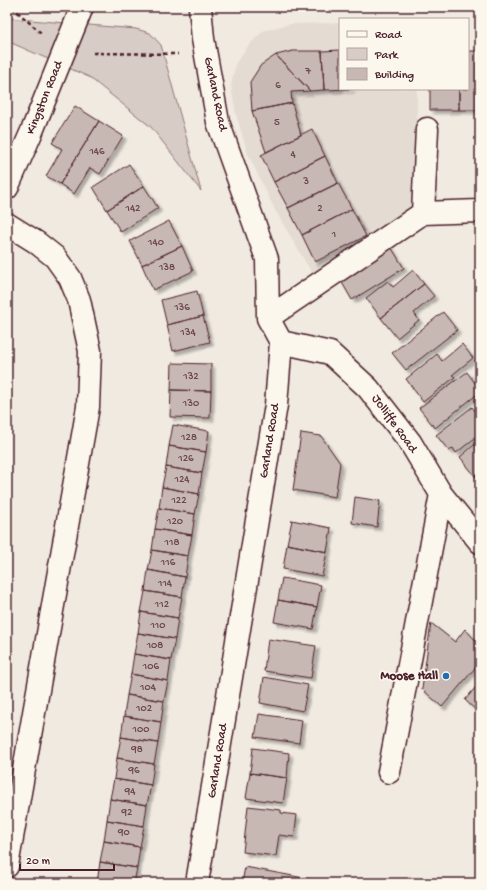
<svg xmlns="http://www.w3.org/2000/svg" width="487" height="890" font-family="'Gochi Hand',sans-serif">
  <defs>
    <filter id="shadow"><feDropShadow dx="3.5" dy="3.5" stdDeviation="1" flood-color="#0004"/></filter>
  </defs>
  <rect width="100%" height="100%" fill="#f0eae0"/>
  <filter id="ink" filterUnits="userSpaceOnUse"><feTurbulence type="fractalNoise" baseFrequency=".025" numOctaves="2"/><feDisplacementMap in="SourceGraphic" scale="8" xChannelSelector="R" yChannelSelector="G"/><feConvolveMatrix kernelMatrix="1 2 1 2 8 2 1 2 1" color-interpolation-filters="sRGB"/></filter>
  <g filter="url(#ink)">
    <path fill="#e4dbd2" d="M 340,23 L 340,89 L 417,89 L 418,205 L 312,273 L 275,210 L 248,154 L 236,114 L 231,86 L 236,63 L 248,46 L 263,31 L 290,24 Z"/>
    <path fill="#d8ccc6" stroke="#917678" d="M 7,18 L 136,29 L 150,33 L 161,45 L 201,191 L 151,127 L 89,77 L 7,41 Z"/>
    <path fill="#c8b8b3" stroke="#4a1f2b" filter="url(#shadow)" d="M 340,50 L 340,89 L 352,89 L 324,90 L 322,51 Z
      M 293,51 L 322,51 L 324,90 L 310,91 L 276,55 Z
      M 468,51 L 480,51 L 480,110 L 459,110 L 459,89 L 468,89 Z
      M 276,55 L 310,91 L 291,92 L 292,103 L 252,111 L 250,82 L 261,65 Z
      M 430,89 L 459,89 L 459,110 L 430,110 Z
      M 292,103 L 301,135 L 266,152 L 252,111 Z
      M 75,106 L 99,121 L 60,184 L 46,176 L 62,149 L 52,143 Z
      M 99,121 L 123,136 L 100,174 L 90,168 L 74,194 L 60,184 Z
      M 312,129 L 325,156 L 274,182 L 261,155 Z
      M 325,156 L 338,183 L 288,208 L 274,182 Z
      M 129,164 L 144,186 L 107,210 L 93,187 Z
      M 338,183 L 352,209 L 302,235 L 288,208 Z
      M 144,186 L 158,208 L 121,232 L 107,210 Z
      M 352,209 L 366,236 L 315,262 L 302,235 Z
      M 169,221 L 182,246 L 142,265 L 130,241 Z
      M 388,242 L 404,268 L 352,300 L 337,274 Z
      M 182,246 L 193,271 L 153,290 L 142,265 Z
      M 413,270 L 424,284 L 381,318 L 366,298 L 388,281 L 393,287 Z
      M 424,284 L 434,296 L 414,313 L 419,320 L 397,338 L 381,318 Z
      M 197,291 L 203,316 L 167,325 L 161,300 Z
      M 443,312 L 457,330 L 406,370 L 392,353 Z
      M 203,316 L 210,342 L 173,351 L 167,325 Z
      M 462,344 L 473,358 L 452,375 L 455,377 L 423,402 L 406,379 L 437,354 L 442,361 Z
      M 172,363 L 211,364 L 211,391 L 171,390 Z
      M 467,372 L 480,390 L 480,392 L 435,428 L 419,408 Z
      M 171,390 L 211,391 L 210,418 L 170,417 Z
      M 472,407 L 477,413 L 480,410 L 480,434 L 456,453 L 453,448 L 449,451 L 436,435 Z
      M 173,425 L 209,431 L 206,452 L 169,446 Z
      M 301,433 L 321,436 L 340,463 L 335,497 L 293,490 Z
      M 480,440 L 480,472 L 475,476 L 460,457 Z
      M 169,446 L 206,452 L 202,473 L 166,467 Z
      M 166,467 L 202,473 L 199,494 L 162,487 Z
      M 480,472 L 480,482 L 475,476 Z
      M 162,487 L 199,494 L 195,514 L 159,508 Z
      M 355,497 L 380,501 L 377,527 L 352,523 Z
      M 159,508 L 195,514 L 192,535 L 155,529 Z
      M 292,520 L 331,528 L 327,552 L 287,544 Z
      M 155,529 L 192,535 L 188,556 L 152,550 Z
      M 287,544 L 327,552 L 322,576 L 283,569 Z
      M 152,550 L 188,556 L 185,577 L 148,570 Z
      M 148,570 L 185,577 L 182,597 L 145,591 Z
      M 282,578 L 321,585 L 317,607 L 278,600 Z
      M 145,591 L 182,597 L 178,618 L 141,612 Z
      M 278,600 L 317,607 L 313,629 L 274,622 Z
      M 141,612 L 178,618 L 175,639 L 138,633 Z
      M 431,623 L 455,642 L 465,629 L 480,645 L 480,662 L 442,707 L 422,689 Z
      M 138,633 L 175,639 L 171,660 L 134,654 Z
      M 268,639 L 316,646 L 311,678 L 264,671 Z
      M 134,654 L 171,660 L 168,681 L 131,674 Z
      M 131,674 L 168,681 L 164,701 L 127,695 Z
      M 264,677 L 308,685 L 303,711 L 260,703 Z
      M 480,682 L 480,714 L 465,700 Z
      M 127,695 L 164,701 L 161,722 L 124,716 Z
      M 259,714 L 302,720 L 299,743 L 255,737 Z
      M 124,716 L 161,722 L 158,743 L 121,737 Z
      M 121,737 L 158,743 L 154,764 L 117,758 Z
      M 253,748 L 289,753 L 287,778 L 250,773 Z
      M 117,758 L 154,764 L 151,785 L 114,779 Z
      M 250,773 L 287,778 L 283,803 L 246,798 Z
      M 114,779 L 151,785 L 147,805 L 110,799 Z
      M 110,799 L 147,805 L 144,826 L 107,820 Z
      M 248,806 L 281,810 L 281,813 L 297,815 L 294,837 L 279,835 L 276,856 L 243,852 Z
      M 107,820 L 144,826 L 140,847 L 104,841 Z
      M 104,841 L 140,847 L 137,868 L 100,862 Z
      M 100,862 L 137,868 L 134,883 L 97,883 Z
      M 245,867 L 320,881 L 320,883 L 242,883 Z"/>
    <g fill="none" stroke-linecap="round" stroke-linejoin="round">
      <defs>
        <path id="minor" d="M 7,188 L 32,131 L 82,7
          M 423,213 L 427,129
          M 7,224 L 36,242 L 55,257 L 70,278 L 79,300 L 90,351 L 88,407 L 7,866
          M 268,318 L 423,213 L 480,211
          M 281,342 L 330,353 L 368,388 L 410,442 L 441,494 L 480,542
          M 389,772 L 441,494
          M 197,883 L 276,405 L 281,342 L 268,318 L 267,259 L 218,122 L 203,39 L 200,7"/>
      </defs>
      <use href="#minor" stroke="#4a1f2b" stroke-width="25"/>
      <path stroke="#4a1f2b" stroke-width="2.5" stroke-dasharray="4 3" stroke-linecap="butt" d="M 12,7 L 41,33
        M 93,53 L 178,54"/>
      <use href="#minor" stroke="#fbf7ec" stroke-width="22"/>
    </g>
  </g>
  <circle fill="#1f6fb2" stroke="#fbf7ec" stroke-width="1.5" cx="446" cy="676" r="4"/>
  <g text-anchor="middle" dominant-baseline="central" stroke-width="3.5" stroke-linejoin="round" paint-order="stroke">
    <g font-size="11" fill="#6a454d">
      <text x="308" y="72">7</text>
      <text x="278" y="86">6</text>
      <text x="277" y="123">5</text>
      <text x="97" y="152">146</text>
      <text x="293" y="155">4</text>
      <text x="306" y="182">3</text>
      <text x="133" y="209">142</text>
      <text x="320" y="209">2</text>
      <text x="334" y="235">1</text>
      <text x="156" y="243">140</text>
      <text x="167" y="268">138</text>
      <text x="182" y="308">136</text>
      <text x="188" y="333">134</text>
      <text x="191" y="377">132</text>
      <text x="191" y="404">130</text>
      <text x="189" y="438">128</text>
      <text x="186" y="459">126</text>
      <text x="182" y="480">124</text>
      <text x="179" y="501">122</text>
      <text x="175" y="522">120</text>
      <text x="172" y="543">118</text>
      <text x="168" y="563">116</text>
      <text x="165" y="584">114</text>
      <text x="162" y="605">112</text>
      <text x="158" y="626">110</text>
      <text x="155" y="646">108</text>
      <text x="151" y="667">106</text>
      <text x="148" y="688">104</text>
      <text x="144" y="709">102</text>
      <text x="141" y="730">100</text>
      <text x="137" y="750">98</text>
      <text x="134" y="771">96</text>
      <text x="130" y="792">94</text>
      <text x="127" y="813">92</text>
      <text x="124" y="833">90</text>
    </g>
    <g font-size="13" fill="#4a1f2b" stroke="#fbf7ec">
      <text transform="translate(215 94) rotate(78)">Garland Road</text>
      <text transform="translate(45 98) rotate(-68)">Kingston Road</text>
      <text transform="translate(394 424) rotate(54)">Jolliffe Road</text>
      <text transform="translate(270 441) rotate(-81)">Garland Road</text>
      <text transform="translate(218 761) rotate(-81)">Garland Road</text>
    </g>
    <g font-size="13" font-weight="bold" fill="#4a1f2b" stroke="#fbf7ec" text-anchor="end">
      <text x="438" y="676">Moose Hall</text>
    </g>
  </g>
  <rect width="487" height="890" fill="none" stroke="#fbf7ec" stroke-width="24"/>
  <rect x="12" y="12" width="463" height="866" fill="none" stroke="#4a1f2b" stroke-width="1.5" filter="url(#ink)"/>
  <rect x="339" y="18" width="130" height="72" fill="#fbf7ec" stroke="#b4a19f"/>
  <rect x="347" y="31" width="20" height="6" fill="#fbf7ec" stroke="#b4a19f"/>
  <text x="375" y="38" font-size="12" fill="#4a1f2b">Road</text>
  <rect x="347" y="48" width="20" height="12" fill="#d8ccc6" stroke="#b4a19f"/>
  <text x="375" y="58" font-size="12" fill="#4a1f2b">Park</text>
  <rect x="347" y="68" width="20" height="12" fill="#c8b8b3" stroke="#b4a19f"/>
  <text x="375" y="78" font-size="12" fill="#4a1f2b">Building</text>
  <path d="M20 864v6h94v-6" fill="none" stroke="#4a1f2b" stroke-width="2"/>
  <text x="26" y="864" font-size="12" fill="#4a1f2b" stroke="#fbf7ec" stroke-width="3" paint-order="stroke">20 m</text>
</svg>
